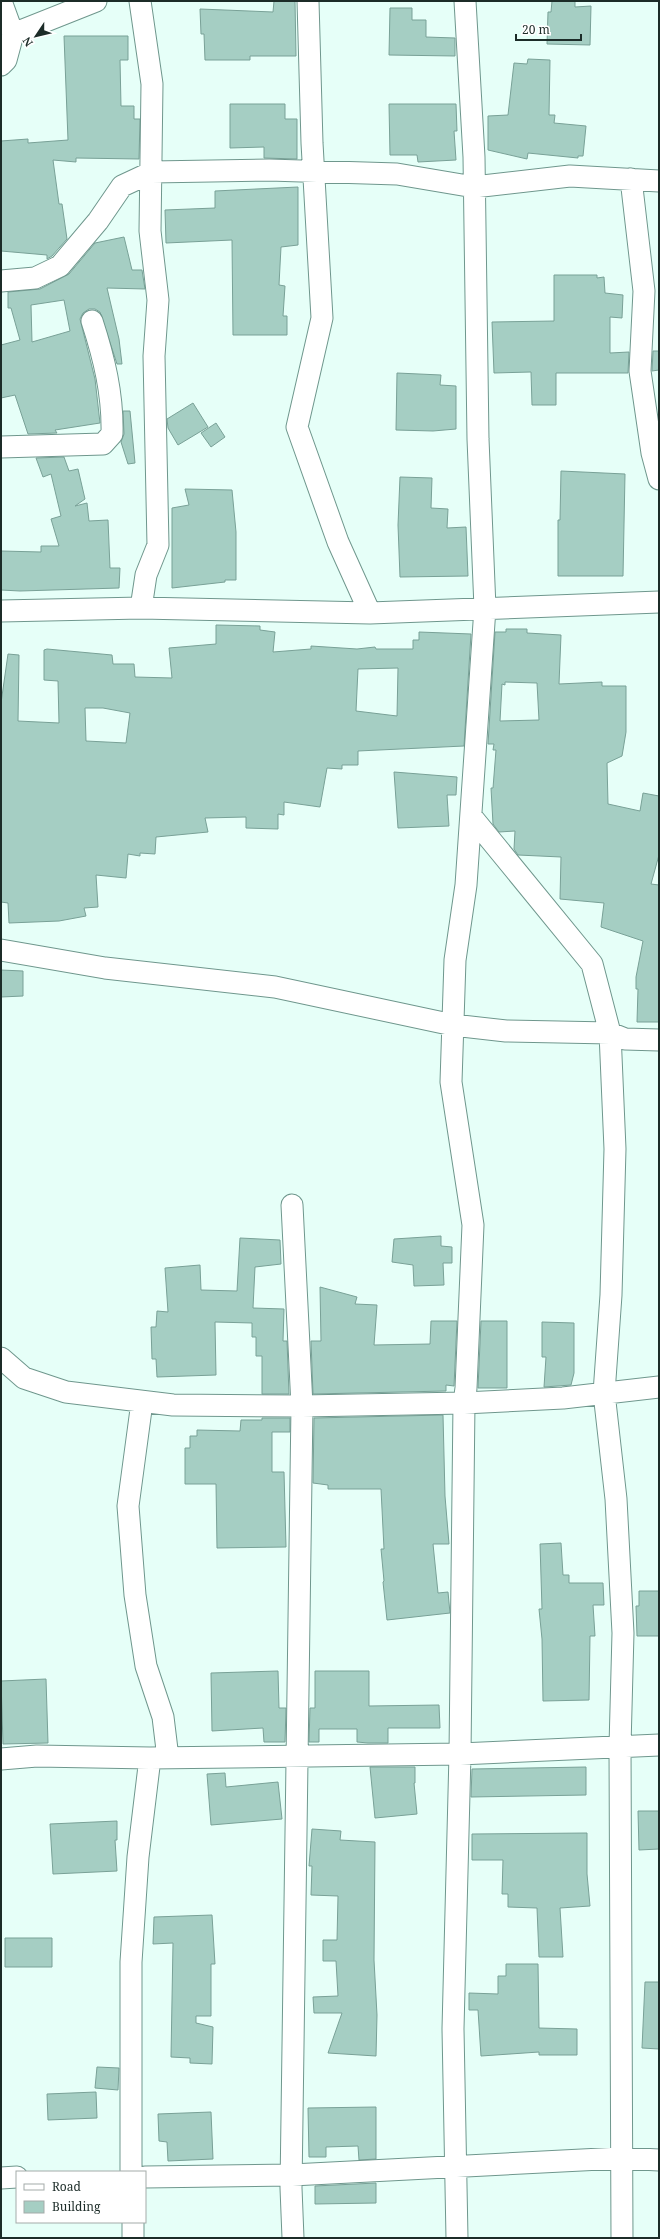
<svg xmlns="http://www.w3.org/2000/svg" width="660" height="2239" font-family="'Noto Serif',serif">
  <rect width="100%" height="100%" fill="#e6fff8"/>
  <path fill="#a5cec3" stroke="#79a197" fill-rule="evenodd" d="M 274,1 L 295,1 L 296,56 L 250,56 L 250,60 L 205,60 L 204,34 L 201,34 L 200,9 L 273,12 Z
    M 552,1 L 575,1 L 575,7 L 591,6 L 590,45 L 547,44 L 548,12 L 551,12 Z
    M 390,8 L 412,8 L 412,20 L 426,20 L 426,37 L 455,38 L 455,56 L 389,55 Z
    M 64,36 L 128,36 L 128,60 L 120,60 L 121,106 L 134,106 L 134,119 L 140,119 L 139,159 L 76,158 L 76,162 L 53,160 L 59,204 L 62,204 L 67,239 L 52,256 L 47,259 L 47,255 L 1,251 L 1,141 L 28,139 L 28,143 L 68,140 Z
    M 528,59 L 550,60 L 549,115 L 555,115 L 554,123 L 586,126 L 583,156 L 578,156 L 578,158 L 528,153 L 527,159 L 488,150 L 488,116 L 508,115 L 514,63 L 527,64 Z
    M 230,104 L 285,104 L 285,119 L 297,119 L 297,159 L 264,158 L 264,147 L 230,148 Z
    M 389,104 L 456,104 L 457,131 L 454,131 L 456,160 L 418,162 L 417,155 L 390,155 Z
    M 298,187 L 298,245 L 281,247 L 279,285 L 285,286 L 283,316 L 287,316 L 287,335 L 233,335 L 232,240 L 166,243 L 165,210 L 215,208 L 215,191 Z
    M 124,237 L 132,270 L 142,270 L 145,289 L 107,288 L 119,339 L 122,364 L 117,364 L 100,312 L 95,309 L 89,309 L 83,313 L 80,319 L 95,379 L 100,423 L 55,430 L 57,433 L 28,434 L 15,395 L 1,398 L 1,345 L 20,340 L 11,308 L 8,308 L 8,292 L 40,289 L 69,274 L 95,243 ZM 64,300 L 70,331 L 32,342 L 31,305 Z
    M 554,275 L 597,275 L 597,278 L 604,277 L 605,293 L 623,295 L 622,318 L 610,317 L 610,353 L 629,352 L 628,373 L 556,373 L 556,405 L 532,405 L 531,372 L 494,373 L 492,322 L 554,321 Z
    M 653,351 L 659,351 L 659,370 L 652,371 Z
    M 397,373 L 441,375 L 440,385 L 456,386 L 456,429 L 433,431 L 396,430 Z
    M 193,403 L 208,427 L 178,445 L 168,428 L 167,419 Z
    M 123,411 L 130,411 L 135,463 L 128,464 L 121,442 L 124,434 Z
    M 216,423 L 225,437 L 211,447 L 201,433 Z
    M 64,457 L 69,471 L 78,469 L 85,499 L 75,506 L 87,503 L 89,521 L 108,520 L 110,568 L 120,568 L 119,588 L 20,591 L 1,590 L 1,551 L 41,552 L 41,546 L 59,546 L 51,519 L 61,516 L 51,474 L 43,477 L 36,458 Z
    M 561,471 L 625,474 L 623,576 L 558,576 L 558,520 L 560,520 Z
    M 400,477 L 432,478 L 431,508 L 448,509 L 447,528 L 466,527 L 468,576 L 400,577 L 398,525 Z
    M 185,489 L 232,490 L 236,532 L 236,580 L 225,580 L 225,582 L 172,588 L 172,508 L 189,505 Z
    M 216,625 L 260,626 L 260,630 L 275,632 L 273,652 L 311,649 L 311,646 L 357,649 L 375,647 L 376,649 L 413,649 L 413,640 L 419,640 L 419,632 L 471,634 L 464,746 L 358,751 L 358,765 L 342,765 L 342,769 L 327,768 L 320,807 L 284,802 L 284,815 L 278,814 L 278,829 L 246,828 L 246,817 L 205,818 L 208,832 L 156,837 L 155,854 L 140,853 L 140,856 L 128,854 L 126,878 L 96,875 L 98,907 L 84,908 L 86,916 L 59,921 L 9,923 L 8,903 L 1,902 L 1,703 L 8,654 L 19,655 L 18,721 L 59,723 L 58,681 L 44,680 L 44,650 L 47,649 L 112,655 L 113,664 L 134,664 L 135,677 L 172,678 L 169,648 L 216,644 ZM 398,668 L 397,716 L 356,711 L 358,669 ZM 85,708 L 103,708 L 130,713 L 126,743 L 86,741 Z
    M 506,629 L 527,629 L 527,633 L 561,635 L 559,684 L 602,682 L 602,686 L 626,686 L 626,732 L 622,756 L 607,763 L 608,804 L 640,811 L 643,793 L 659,796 L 659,855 L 651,884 L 659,885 L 659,1022 L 637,1022 L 638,989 L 636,989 L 636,977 L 643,941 L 601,927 L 604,903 L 560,899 L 561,857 L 518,855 L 514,849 L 515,831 L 499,832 L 493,824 L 491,788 L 493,788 L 496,750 L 493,750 L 494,744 L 488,744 L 495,632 L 506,632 ZM 505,682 L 537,683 L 539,720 L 500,721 L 502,684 L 505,685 Z
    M 394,772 L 457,777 L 456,795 L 447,795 L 449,826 L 398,828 Z
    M 1,970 L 23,971 L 23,996 L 1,997 Z
    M 441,1236 L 441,1246 L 452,1247 L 452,1263 L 443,1263 L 444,1285 L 414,1286 L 413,1265 L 392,1262 L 394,1239 Z
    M 240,1238 L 280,1240 L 281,1264 L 255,1267 L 253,1308 L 284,1309 L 283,1341 L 287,1341 L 289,1394 L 262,1394 L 262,1356 L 256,1356 L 256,1337 L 252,1337 L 252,1323 L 215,1322 L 216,1375 L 157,1377 L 156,1359 L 152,1359 L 151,1327 L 156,1327 L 157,1311 L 168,1312 L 165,1268 L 200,1265 L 201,1290 L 237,1291 Z
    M 320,1287 L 357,1297 L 355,1304 L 377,1305 L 374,1345 L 430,1344 L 431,1321 L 457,1321 L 454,1386 L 446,1385 L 446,1391 L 313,1394 L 311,1341 L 321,1341 Z
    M 481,1321 L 507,1321 L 507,1388 L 478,1388 Z
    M 542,1322 L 574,1323 L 574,1373 L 571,1385 L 544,1387 L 546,1357 L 542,1357 Z
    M 443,1415 L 445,1496 L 449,1544 L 433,1544 L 438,1593 L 448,1592 L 450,1613 L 387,1620 L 383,1582 L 384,1581 L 381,1549 L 384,1549 L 381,1489 L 328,1489 L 328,1485 L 313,1483 L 314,1418 Z
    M 262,1418 L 290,1418 L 290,1432 L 272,1432 L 272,1472 L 284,1472 L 286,1547 L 217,1548 L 216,1484 L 185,1484 L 185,1448 L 190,1448 L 190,1436 L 197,1436 L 197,1430 L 240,1431 L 241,1420 L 262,1420 Z
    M 561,1543 L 563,1575 L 569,1575 L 569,1583 L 603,1583 L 604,1605 L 593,1605 L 595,1636 L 590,1636 L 589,1700 L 543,1701 L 542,1639 L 539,1609 L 542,1609 L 540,1544 Z
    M 639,1591 L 659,1591 L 659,1636 L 637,1636 L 636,1606 L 639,1606 Z
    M 278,1671 L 279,1708 L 286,1708 L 285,1742 L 264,1742 L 263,1728 L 212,1731 L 211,1673 Z
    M 315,1671 L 369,1671 L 369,1706 L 439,1705 L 440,1728 L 388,1728 L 388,1743 L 368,1743 L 357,1742 L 357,1729 L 319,1729 L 319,1742 L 309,1742 L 310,1708 L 315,1708 Z
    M 46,1679 L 48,1743 L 3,1744 L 1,1681 Z
    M 370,1767 L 415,1767 L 415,1783 L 414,1783 L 417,1814 L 375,1818 Z
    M 586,1767 L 586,1795 L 471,1797 L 472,1769 Z
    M 225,1773 L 226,1787 L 278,1782 L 282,1819 L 211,1825 L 207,1774 Z
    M 638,1811 L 659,1811 L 659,1849 L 639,1850 Z
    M 117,1821 L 117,1840 L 115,1840 L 117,1871 L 53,1874 L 50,1824 Z
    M 312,1829 L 341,1831 L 340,1840 L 375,1842 L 374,1960 L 377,2015 L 376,2056 L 328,2053 L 342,2013 L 314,2013 L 313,1997 L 338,1996 L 336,1961 L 323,1961 L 323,1940 L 337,1940 L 338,1896 L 311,1895 L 312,1866 L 309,1866 Z
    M 587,1833 L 587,1874 L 590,1906 L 560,1908 L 563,1957 L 539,1957 L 537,1908 L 508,1907 L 508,1894 L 502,1894 L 503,1860 L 472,1860 L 472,1834 Z
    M 212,1915 L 215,1964 L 211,1964 L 211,2016 L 196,2016 L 196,2023 L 213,2027 L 212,2064 L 190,2063 L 190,2058 L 171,2057 L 173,1943 L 153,1944 L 154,1917 Z
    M 5,1938 L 52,1938 L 52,1967 L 5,1967 Z
    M 506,1964 L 538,1964 L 539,2028 L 577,2029 L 577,2055 L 539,2055 L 539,2052 L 481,2056 L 478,2010 L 469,2010 L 469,1993 L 498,1994 L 498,1976 L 506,1976 Z
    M 645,1982 L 659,1982 L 659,2049 L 642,2048 Z
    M 97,2067 L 119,2068 L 118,2090 L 95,2088 Z
    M 96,2092 L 97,2118 L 48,2120 L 47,2094 Z
    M 376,2107 L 376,2159 L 359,2160 L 358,2146 L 326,2147 L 326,2157 L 309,2157 L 308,2108 Z
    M 211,2112 L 213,2159 L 168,2161 L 167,2142 L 159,2141 L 158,2114 Z
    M 376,2183 L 376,2203 L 315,2204 L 315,2186 Z"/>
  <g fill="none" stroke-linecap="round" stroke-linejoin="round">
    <defs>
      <path id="street" d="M 1,1 L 13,34
        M 140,1 L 152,84 L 150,231 L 158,300 L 154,356 L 158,545 L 146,575 L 141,608
        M 308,1 L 312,143 L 322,318 L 297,427 L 338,542 L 370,613
        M 1,65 L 6,60 L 13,34 L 96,1
        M 631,179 L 644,291 L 640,371 L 652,453 L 659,479
        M 1,281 L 35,278 L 60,266 L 98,221 L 122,186 L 152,172 L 269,170 L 397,174 L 474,187 L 570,176 L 659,181
        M 1,447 L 103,444 L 112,434 C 113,394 104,358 92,321
        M 1,611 L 141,608 L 370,613 L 659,602
        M 471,816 L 592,964 L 610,1033 L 615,1149 L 611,1295 L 604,1393 L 616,1499 L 623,1633 L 620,1746 L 622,2238
        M 1,950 L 105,968 L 275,987 L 453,1025 L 506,1031 L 610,1033 L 625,1039 L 659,1040
        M 292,1205 L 302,1406 L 291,2188 L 293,2238
        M 1,1358 L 24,1378 L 66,1392 L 173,1405 L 302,1406 L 464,1403 L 563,1398 L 659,1387
        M 142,1402 L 128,1506 L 135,1595 L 146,1666 L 163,1717 L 168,1758
        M 1,1759 L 37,1756 L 150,1758 L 460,1754 L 659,1745
        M 131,2172 L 131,1962 L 138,1857 L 150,1758
        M 145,2177 L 292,2175 L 621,2158 L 659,2160
        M 1,2178 L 17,2177
        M 133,2222 L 133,2238
        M 457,2238 L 453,2029 L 460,1754 L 464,1403 L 466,1388 L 473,1225 L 451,1082 L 455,960 L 466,885 L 485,608 L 478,439 L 474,157 L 465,1"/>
    </defs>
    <use href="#street" stroke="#6f978d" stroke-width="23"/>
    <use href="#street" stroke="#fff" stroke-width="21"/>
  </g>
  <rect width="660" height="2239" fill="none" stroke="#1c2c28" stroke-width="4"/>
  <rect x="16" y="2171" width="130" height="52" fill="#ffffff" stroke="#a4aba9"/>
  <rect x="24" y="2184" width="20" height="6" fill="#ffffff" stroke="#a4aba9"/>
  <text x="52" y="2191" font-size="12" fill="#1c2c28">Road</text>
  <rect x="24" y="2201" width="20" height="12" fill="#a5cec3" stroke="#a4aba9"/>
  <text x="52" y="2211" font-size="12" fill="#1c2c28">Building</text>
  <g transform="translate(36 36) rotate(235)" stroke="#ffffff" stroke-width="3" paint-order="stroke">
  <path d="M0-3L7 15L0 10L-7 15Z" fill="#1c2c28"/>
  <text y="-6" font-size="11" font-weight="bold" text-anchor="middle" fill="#1c2c28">N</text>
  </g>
  <path d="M516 34v6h65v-6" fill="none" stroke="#1c2c28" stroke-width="2"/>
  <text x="522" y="34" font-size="12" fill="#1c2c28" stroke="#ffffff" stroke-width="3" paint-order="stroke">20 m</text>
</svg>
